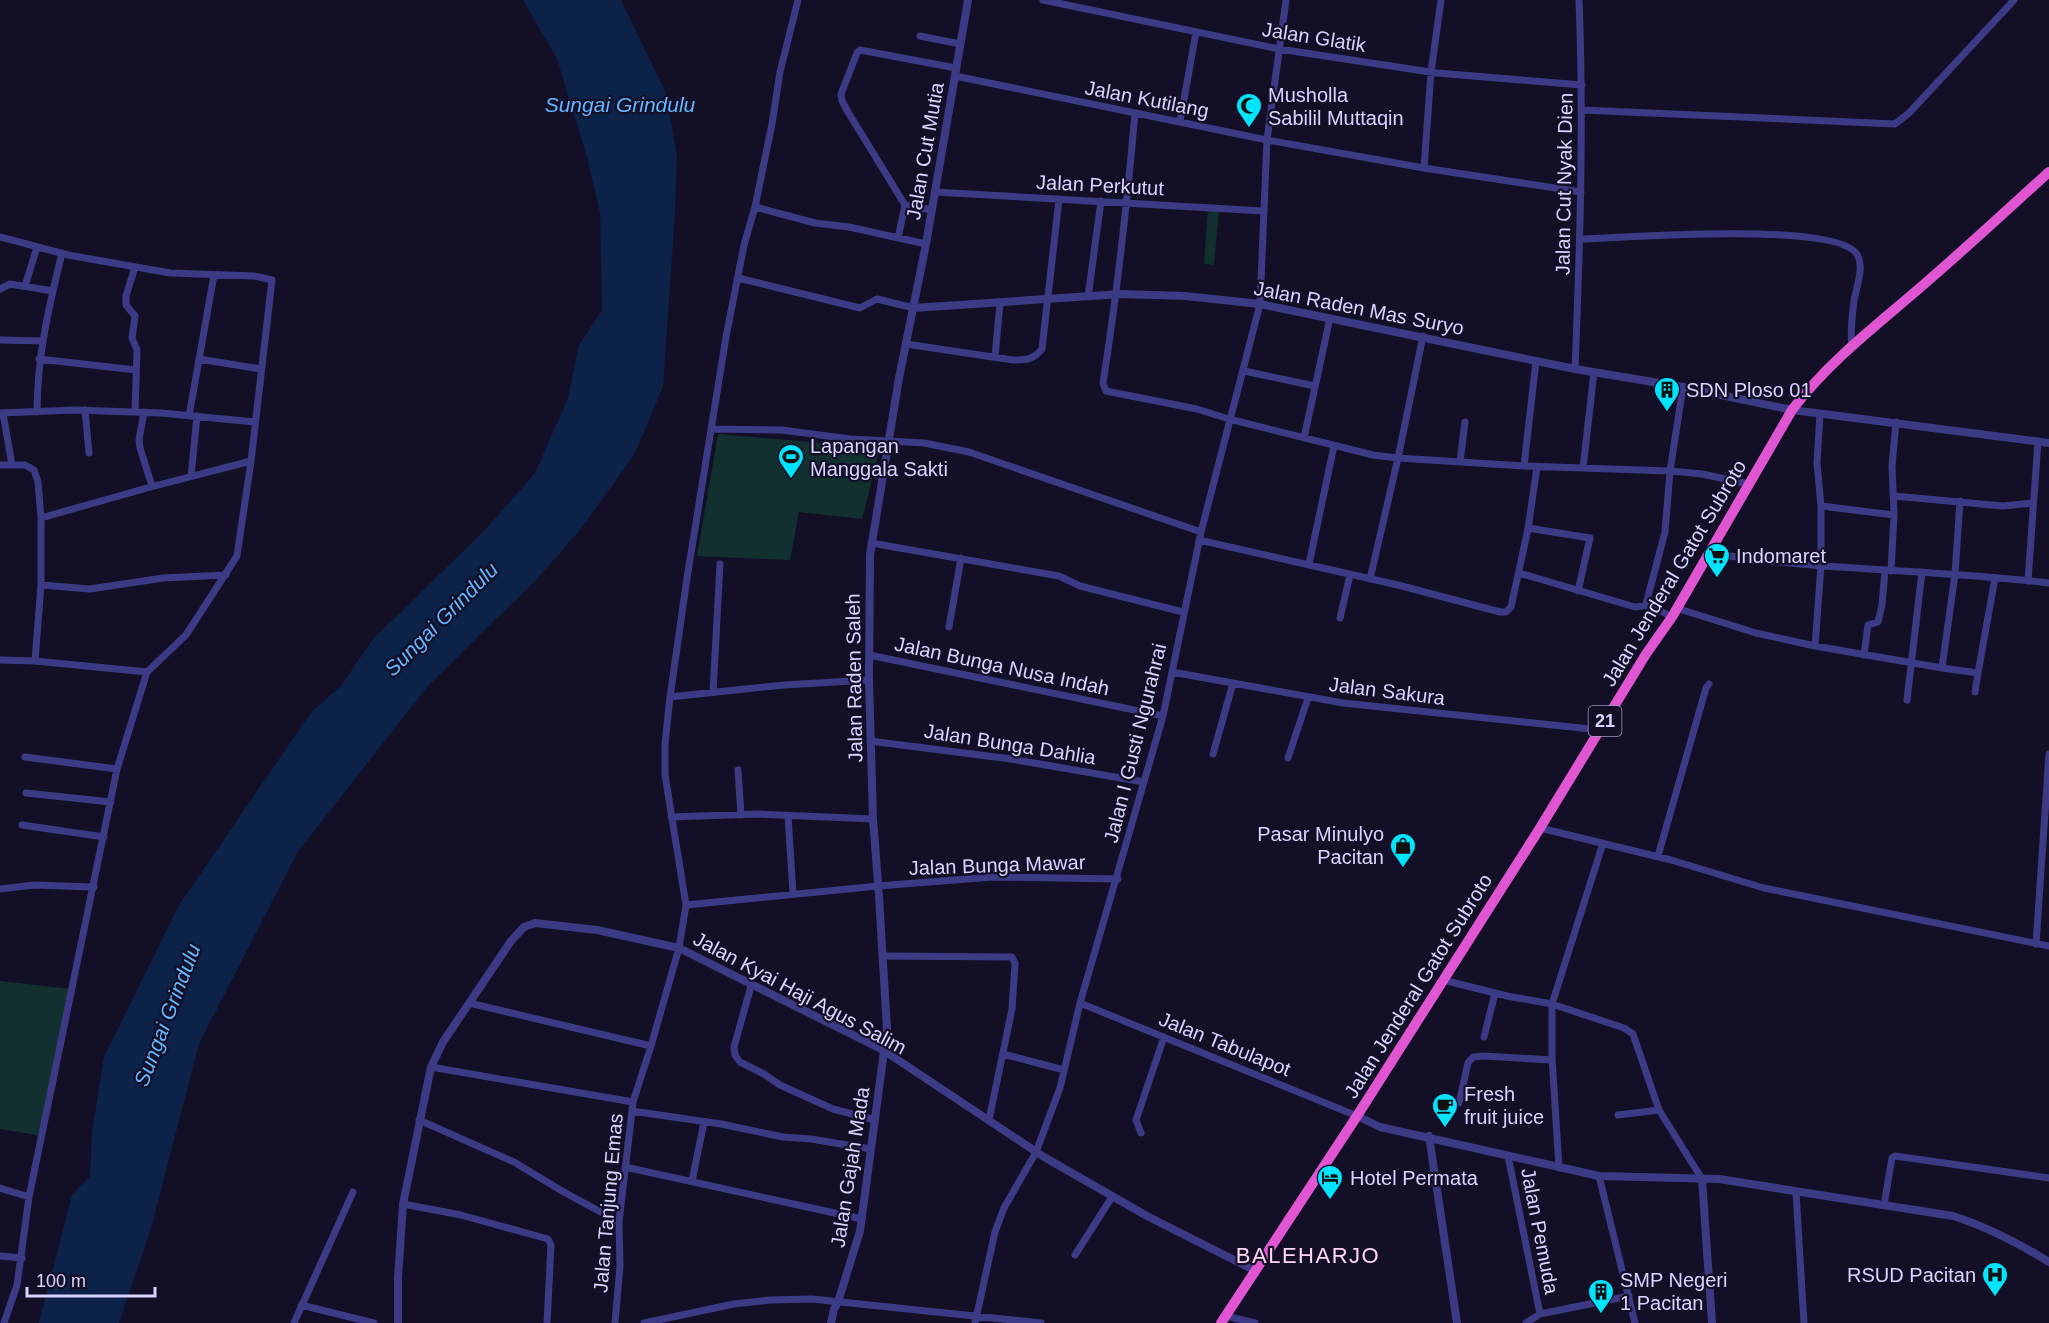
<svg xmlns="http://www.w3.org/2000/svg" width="2049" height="1323" font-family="Helvetica,sans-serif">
  <rect width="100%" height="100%" fill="#130f26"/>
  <path fill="#12302f" d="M 1208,210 L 1219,211 L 1214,265 L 1204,264 Z
    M 718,434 L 880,448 L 862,519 L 799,512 L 790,560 L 697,556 Z
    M 0,981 L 72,989 L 42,1136 L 0,1129 Z"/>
  <path fill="#0c2248" d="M 523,0 L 621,0 L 665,91 L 677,154 L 675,213 L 663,387 L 634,455 L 580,530 L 537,579 L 427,687 L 297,853 L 199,1044 L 150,1232 L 119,1323 L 39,1323 L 72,1195 L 90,1176 L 92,1132 L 104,1057 L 179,905 L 312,711 L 341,686 L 372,640 L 485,530 L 535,473 L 568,398 L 579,345 L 602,310 L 600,213 L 587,157 L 557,59 Z"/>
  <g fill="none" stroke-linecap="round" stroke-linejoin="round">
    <path stroke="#3d3a85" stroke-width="7" d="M 1043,0 L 1279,49 L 1437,73 L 1582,85
      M 920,36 L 960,44
      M 955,76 L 1267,140 L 1424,168 L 1581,192
      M 1582,110 L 1895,124 L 1909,113 L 2014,0
      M 1135,113 C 1127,204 1117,294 1103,383 L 1106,391 L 1197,409 L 1229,419 L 1373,455 L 1398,458 L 1524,466 L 1670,471 L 1702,474 L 1749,484
      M 1180,122 L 1196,32
      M 1424,168 L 1431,72 L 1441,0
      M 935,192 L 1263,211
      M 755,207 L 815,223 L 849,227 L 926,244
      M 932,210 L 905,205 L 848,112 L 842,101 L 841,94 L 857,53 L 860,50 L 956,68
      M 0,237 L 68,255 L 170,273 L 254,276 L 272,280 L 251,461 L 237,556 L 186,635 L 147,672 L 117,769 L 29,1197 L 17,1285 L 4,1323
      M 898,238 L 905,205
      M 1580,239 C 1621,238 1843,220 1858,256 C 1864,269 1856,288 1854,301 C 1852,316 1850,332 1852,347
      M 738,278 L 860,308 L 877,299 L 914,308
      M 25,286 L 37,247
      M 0,289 L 10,284 L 53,291
      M 1088,297 L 1101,201
      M 0,340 L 42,341
      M 906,344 L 1013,360 C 1026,360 1033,360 1042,349 L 1059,199
      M 995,357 L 1000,303
      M 39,359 L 136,370
      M 199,359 L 261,369
      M 1575,369 C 1580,245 1584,123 1579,0
      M 1244,371 L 1315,386
      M 85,410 L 89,453
      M 37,412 C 37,357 49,306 62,253
      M 135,412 L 137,350 L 132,338 L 135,316 L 126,305 L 126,296 L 135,267
      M 144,412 L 139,440 L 140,448 L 152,486
      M 0,413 L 75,410 L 161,413 L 255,422
      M 3,413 L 12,465
      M 189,416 L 214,275
      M 711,429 L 782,430 L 850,439 L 924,443 L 969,452 L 1201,532
      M 1304,438 L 1330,318
      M 1460,462 L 1465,422
      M 0,465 L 25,465 L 34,470 L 38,482 L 41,518
      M 1524,466 L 1536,361
      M 1583,468 L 1594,372
      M 191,476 L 197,416
      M 1894,496 L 2003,506 L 2033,503
      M 1821,506 L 1894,515
      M 1528,528 L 1590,538 L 1578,591
      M 1199,540 L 1398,585 L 1500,612 L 1506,612 L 1511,607 L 1528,529 L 1537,467
      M 871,543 L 1059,576 L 1080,586 L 1183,612
      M 1709,553 C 1821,571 1936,569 2049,583
      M 1309,564 L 1334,446
      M 1891,571 L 1894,515 L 1892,466 L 1896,422
      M 1519,573 L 1635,607 L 1650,605 L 1672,617
      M 1370,579 L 1398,458 L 1423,336
      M 2028,581 L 2038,441
      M 41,585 L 90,589 L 163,578 L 226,575
      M 1646,604 L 1665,532 L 1670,471 L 1683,387
      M 1676,608 L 1756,633 L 1815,646 L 1942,668 L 1955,574 L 1960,501
      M 1340,618 L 1350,575
      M 949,627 L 961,558
      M 1815,646 L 1821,566 L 1821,506 L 1817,463 L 1820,414
      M 869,655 L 1163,716
      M 1864,655 L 1868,625 L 1878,622 L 1882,605 L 1885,570
      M 0,660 L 35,661 L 147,672
      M 35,661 L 41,585 L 41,518 L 147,488 L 251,461
      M 1942,668 L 1978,673 L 1995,578
      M 1172,672 L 1343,703 L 1600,730
      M 713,692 L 720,564
      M 1975,692 L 1978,673
      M 670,697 L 784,685 L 869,680
      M 1907,700 L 1922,572
      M 870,741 L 1011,759 L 1144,782
      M 1213,754 L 1233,683
      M 25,757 L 117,769
      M 1288,758 L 1308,698
      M 738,770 L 741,815
      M 26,793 L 111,802
      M 788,816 L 793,894
      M 671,817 L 756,814 L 873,819
      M 22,825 L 104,837
      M 1540,828 L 1671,860 L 1764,888 L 2049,946
      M 1658,856 L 1706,688 L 1709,684
      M 0,889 L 34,885 L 94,887
      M 686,905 L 878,886 L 993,877 L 1118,879
      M 2036,944 L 2049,754
      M 883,956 L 1012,957 L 1015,963 L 1012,1009 L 989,1120
      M 1443,980 L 1507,996 L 1552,1004 L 1624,1028 L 1633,1034 L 1659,1110 L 1702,1179
      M 751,986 L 734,1047 L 735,1055 L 740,1062 L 764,1074 L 780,1085 L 833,1109 L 875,1120
      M 469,1003 L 651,1046
      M 1080,1003 L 1357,1116
      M 1484,1037 L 1495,993
      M 1003,1054 L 1064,1070
      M 431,1067 L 633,1102
      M 1459,1103 L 1468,1063 L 1473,1057 L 1483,1056 L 1552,1060
      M 632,1111 L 721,1124 L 783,1137 L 811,1139 L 871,1149
      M 1618,1115 L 1659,1110
      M 419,1120 L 514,1162 L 562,1191 L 619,1222
      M 1141,1133 L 1136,1120 L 1164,1037
      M 1508,1156 L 1540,1314
      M 625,1167 L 862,1219
      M 1559,1168 L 1552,1057 L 1552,1004 L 1603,843
      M 1599,1176 L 1635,1323
      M 692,1181 L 704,1122
      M 0,1188 L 29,1197
      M 1796,1192 L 1804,1323
      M 403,1204 L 461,1215 L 548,1239 L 551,1245 L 547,1323
      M 1884,1205 L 1892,1158 L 1895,1156 L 2049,1178
      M 1075,1255 L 1112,1197
      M 0,1256 L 22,1258
      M 301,1305 L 374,1323
      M 1226,1316 L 1255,1323
      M 294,1323 L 353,1192
      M 615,1323 L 620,1266 L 619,1222 L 633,1102 L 651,1046 L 679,948 L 686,905 L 665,775 L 665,744 L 670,697 L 687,578 L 726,337 L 744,245 L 755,207 L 772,124 L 780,72 L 798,0
      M 644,1323 L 734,1304 L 770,1300 L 812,1299 L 1041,1323
      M 975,1323 L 995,1232 L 1004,1208 L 1036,1152 L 1060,1088 L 1080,1003 L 1163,716 L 1201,532 L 1260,304 L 1267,140 L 1286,0
      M 1526,1323 L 1540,1314 L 1629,1296"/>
    <path stroke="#3d3a85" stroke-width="8" d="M 914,308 L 1121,294 L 1185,296 L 1260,304 L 1575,369 L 1683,387 L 1792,410 L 2049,443
      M 1357,1116 L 1380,1127 L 1599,1176 L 1719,1179 L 1953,1216 C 1988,1227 2018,1243 2049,1262
      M 1429,1136 L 1457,1323
      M 1702,1179 L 1712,1323
      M 398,1323 L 398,1278 L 403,1204 L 431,1067 L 443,1042 L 511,941 L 524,927 L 535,923 L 597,930 L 679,948 L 883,1050 L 1044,1157 L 1147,1216 L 1256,1271
      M 831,1323 L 834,1309 L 838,1302 L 860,1231 L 887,1029 L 879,896 L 873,819 L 869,680 L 870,555 L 899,378 L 926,244 L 968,0"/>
    <path stroke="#e055d1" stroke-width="10" d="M 1221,1323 L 1357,1116 L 1540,828 L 1646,654 L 1672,617 L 1792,410 C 1828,362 1877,325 1922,286 C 1965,249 2007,210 2049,172"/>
  </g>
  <defs>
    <symbol id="mosque-pin" viewBox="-11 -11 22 30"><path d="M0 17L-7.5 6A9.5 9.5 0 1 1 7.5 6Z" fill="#00e5ff" stroke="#130f26"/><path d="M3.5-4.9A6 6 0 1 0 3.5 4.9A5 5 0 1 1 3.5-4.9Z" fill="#111"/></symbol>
    <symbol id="building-pin" viewBox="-11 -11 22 30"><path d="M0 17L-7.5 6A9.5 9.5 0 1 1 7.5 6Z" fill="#00e5ff" stroke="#130f26"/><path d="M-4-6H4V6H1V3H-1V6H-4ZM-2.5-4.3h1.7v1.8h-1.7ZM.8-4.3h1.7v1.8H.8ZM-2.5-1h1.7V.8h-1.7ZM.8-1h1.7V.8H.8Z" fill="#111"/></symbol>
    <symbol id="stadium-pin" viewBox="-11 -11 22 30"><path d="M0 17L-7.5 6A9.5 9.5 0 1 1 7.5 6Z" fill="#00e5ff" stroke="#130f26"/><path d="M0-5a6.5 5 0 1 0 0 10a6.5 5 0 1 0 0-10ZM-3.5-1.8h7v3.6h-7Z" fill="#111"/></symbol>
    <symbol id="supermarket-pin" viewBox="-11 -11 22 30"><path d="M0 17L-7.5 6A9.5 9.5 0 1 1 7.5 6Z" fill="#00e5ff" stroke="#130f26"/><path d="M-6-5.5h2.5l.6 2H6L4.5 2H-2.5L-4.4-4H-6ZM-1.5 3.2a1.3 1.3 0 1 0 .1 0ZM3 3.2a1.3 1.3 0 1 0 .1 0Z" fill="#111"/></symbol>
    <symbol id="shop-pin" viewBox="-11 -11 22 30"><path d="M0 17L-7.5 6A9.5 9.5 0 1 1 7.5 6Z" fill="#00e5ff" stroke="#130f26"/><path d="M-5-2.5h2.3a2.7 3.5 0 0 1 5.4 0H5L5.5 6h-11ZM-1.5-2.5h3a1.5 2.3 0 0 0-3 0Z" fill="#111"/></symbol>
    <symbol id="cafe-pin" viewBox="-11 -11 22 30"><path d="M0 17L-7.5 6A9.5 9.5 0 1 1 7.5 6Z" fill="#00e5ff" stroke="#130f26"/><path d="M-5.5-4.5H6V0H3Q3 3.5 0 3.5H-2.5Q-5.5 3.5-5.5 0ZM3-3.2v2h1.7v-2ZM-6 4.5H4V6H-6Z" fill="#111"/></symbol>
    <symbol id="hotel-pin" viewBox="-11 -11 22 30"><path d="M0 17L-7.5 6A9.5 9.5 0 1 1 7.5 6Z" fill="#00e5ff" stroke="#130f26"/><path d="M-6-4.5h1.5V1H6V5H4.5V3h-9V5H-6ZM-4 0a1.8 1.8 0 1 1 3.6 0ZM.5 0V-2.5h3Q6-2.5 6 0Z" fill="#111"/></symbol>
    <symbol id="hospital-pin" viewBox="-11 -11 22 30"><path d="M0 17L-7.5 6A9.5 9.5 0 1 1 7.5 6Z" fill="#00e5ff" stroke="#130f26"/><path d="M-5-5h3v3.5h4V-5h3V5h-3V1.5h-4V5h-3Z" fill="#111"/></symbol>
  </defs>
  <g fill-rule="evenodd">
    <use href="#mosque-pin" x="1234" y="91" width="30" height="40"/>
    <use href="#building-pin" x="1652" y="375" width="30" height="40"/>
    <use href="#stadium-pin" x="776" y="442" width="30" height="40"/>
    <use href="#supermarket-pin" x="1702" y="541" width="30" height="40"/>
    <use href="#shop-pin" x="1388" y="831" width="30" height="40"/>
    <use href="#cafe-pin" x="1430" y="1091" width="30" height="40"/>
    <use href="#hotel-pin" x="1315" y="1163" width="30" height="40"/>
    <use href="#hospital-pin" x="1980" y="1260" width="30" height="40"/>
    <use href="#building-pin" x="1586" y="1277" width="30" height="40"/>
  </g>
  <g text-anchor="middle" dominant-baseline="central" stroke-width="4.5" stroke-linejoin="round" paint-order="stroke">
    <rect fill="#130f26" stroke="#9e99be" stroke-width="1.5" x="1588.5" y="706" width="33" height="30" rx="4.5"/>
    <g font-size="18" font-weight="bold" fill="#d9d4ff">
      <text x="1605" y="721">21</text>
    </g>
    <g font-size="20" fill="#d9d4ff" stroke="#130f26">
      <text transform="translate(1314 37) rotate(9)">Jalan Glatik</text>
      <text transform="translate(1147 99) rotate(11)">Jalan Kutilang</text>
      <text transform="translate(925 151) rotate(-80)">Jalan Cut Mutia</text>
      <text transform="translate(1564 184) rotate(-89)">Jalan Cut Nyak Dien</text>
      <text transform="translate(1100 185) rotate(3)">Jalan Perkutut</text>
      <text transform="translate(1359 308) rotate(11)">Jalan Raden Mas Suryo</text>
      <text transform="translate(1674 573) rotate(-59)">Jalan Jenderal Gatot Subroto</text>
      <text transform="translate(1002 666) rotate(12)">Jalan Bunga Nusa Indah</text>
      <text transform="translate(854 678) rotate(-91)">Jalan Raden Saleh</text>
      <text transform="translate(1387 691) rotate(7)">Jalan Sakura</text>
      <text transform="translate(1135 743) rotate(-76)">Jalan I Gusti Ngurahrai</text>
      <text transform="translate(1010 744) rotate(9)">Jalan Bunga Dahlia</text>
      <text transform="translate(997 865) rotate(-2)">Jalan Bunga Mawar</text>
      <text transform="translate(1418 986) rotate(-58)">Jalan Jenderal Gatot Subroto</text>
      <text transform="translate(800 993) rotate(28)">Jalan Kyai Haji Agus Salim</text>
      <text transform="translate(1225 1044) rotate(22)">Jalan Tabulapot</text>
      <text transform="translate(850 1167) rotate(-81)">Jalan Gajah Mada</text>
      <text transform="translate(608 1203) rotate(-85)">Jalan Tanjung Emas</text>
      <text transform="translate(1540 1231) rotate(79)">Jalan Pemuda</text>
    </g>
    <g font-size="20" fill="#d9d4ff" stroke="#130f26" text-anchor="start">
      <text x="1268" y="95">Musholla<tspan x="1268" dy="23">Sabilil Muttaqin</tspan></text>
      <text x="1686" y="390">SDN Ploso 01</text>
      <text x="810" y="446">Lapangan<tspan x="810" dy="23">Manggala Sakti</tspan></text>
      <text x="1736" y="556">Indomaret</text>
      <text x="1384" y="834" text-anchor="end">Pasar Minulyo<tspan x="1384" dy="23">Pacitan</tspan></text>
      <text x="1464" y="1094">Fresh<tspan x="1464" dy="23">fruit juice</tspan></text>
      <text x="1350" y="1178">Hotel Permata</text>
      <text x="1976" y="1275" text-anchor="end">RSUD Pacitan</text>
      <text x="1620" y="1280">SMP Negeri<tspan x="1620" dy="23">1 Pacitan</tspan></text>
    </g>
    <g font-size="21" font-style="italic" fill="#62b6ff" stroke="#130f26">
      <text x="620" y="104">Sungai Grindulu</text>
      <text transform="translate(441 619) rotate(-45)">Sungai Grindulu</text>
      <text transform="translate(167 1015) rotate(-69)">Sungai Grindulu</text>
    </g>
    <g font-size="22" letter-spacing="1.5" fill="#ffd6f0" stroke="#130f26">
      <text x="1308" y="1255">BALEHARJO</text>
    </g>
  </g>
  <path d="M27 1287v9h128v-9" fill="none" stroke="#d9d4ff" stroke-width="3"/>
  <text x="36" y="1287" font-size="18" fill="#d9d4ff" stroke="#130f26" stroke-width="4.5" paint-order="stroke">100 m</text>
</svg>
